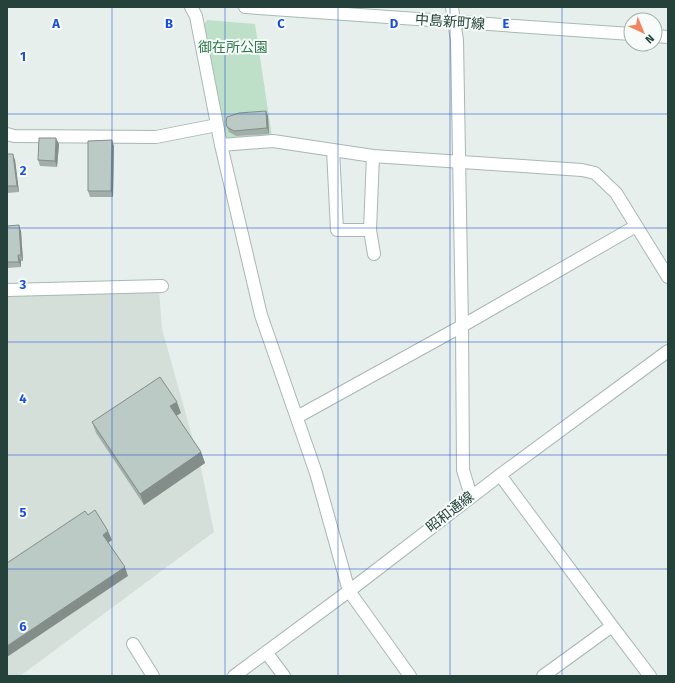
<svg xmlns="http://www.w3.org/2000/svg" width="675" height="683" font-family="'Fira Sans','Noto Sans JP',sans-serif">
  <rect width="100%" height="100%" fill="#e6efeb"/>
  <path fill="#d4dfda" d="M 159,290 L 162,329 L 201,468 L 214,532 L 20,676 L 7,676 L 7,293 Z"/>
  <path fill="#bfe0c8" d="M 207,20 L 255,24 L 272,137 L 227,141 L 204,25 Z"/>
  <g fill="none" stroke-linecap="round" stroke-linejoin="round">
    <defs>
      <path id="street" d="M 191,7 L 196,16 L 221,145 L 261,315 L 316,473 L 349,591 L 410,676
        M 454,22 L 457,40 L 462,326 L 463,470 L 471,496
        M 7,134 L 14,136 L 156,137 L 217,125
        M 221,145 L 273,141 L 373,156 L 582,170 L 595,173 L 616,193 L 668,277
        M 333,150 L 337,230 L 370,230
        M 373,156 L 370,230 L 374,254
        M 7,290 L 162,286
        M 297,417 L 462,326 L 636,226
        M 500,475 L 612,626 L 650,676
        M 133,644 L 153,676
        M 266,652 L 284,676
        M 234,676 L 349,591 L 500,475 L 668,351
        M 543,676 L 612,626"/>
      <path id="secondary" d="M 245,7 L 631,34
        M 452,7 L 454,22
        M 655,36 L 668,37"/>
    </defs>
    <use href="#street" stroke="#a8b8b2" stroke-width="14"/>
    <use href="#secondary" stroke="#a4bbb3" stroke-width="14"/>
    <use href="#street" stroke="#fff" stroke-width="12"/>
    <use href="#secondary" stroke="#fff" stroke-width="12"/>
  </g>
  <path fill="#a1aea9" d="M 268,116 L 269,134 L 236,136 L 229,132 L 227,127 Z
    M 59,144 L 57,167 L 40,166 L 38,160 Z
    M 114,146 L 113,197 L 90,197 L 88,191 Z
    M 7,154 L 15,160 L 19,192 L 7,193 Z
    M 7,226 L 21,231 L 23,261 L 21,261 L 21,267 L 7,268 Z
    M 181,413 L 176,416 L 201,452 L 205,463 L 144,505 L 96,433 L 92,422 Z"/>
  <path fill="#838d89" d="M 266,111 L 268,116 L 269,134 L 267,128 Z
    M 56,138 L 59,144 L 57,167 L 55,161 Z
    M 112,140 L 114,146 L 113,197 L 111,191 Z
    M 13,154 L 15,160 L 19,192 L 17,186 Z
    M 19,225 L 21,231 L 23,261 L 21,255 Z
    M 18,255 L 21,261 L 21,267 L 19,262 Z
    M 177,402 L 181,413 L 174,417 L 170,406 Z
    M 201,452 L 205,463 L 144,505 L 140,494 Z
    M 108,531 L 112,540 L 107,544 L 103,535 Z
    M 125,567 L 128,576 L 7,657 L 7,646 Z"/>
  <path fill="#bbcac4" stroke="#838d89" d="M 266,111 L 267,128 L 234,131 L 227,127 L 226,122 L 227,117 L 239,113 Z
    M 39,138 L 56,138 L 55,161 L 38,160 Z
    M 112,140 L 111,191 L 88,191 L 88,141 Z
    M 7,154 L 13,154 L 17,186 L 7,186 Z
    M 19,225 L 21,255 L 18,255 L 19,262 L 7,262 L 7,226 Z
    M 160,377 L 177,402 L 170,406 L 201,452 L 140,494 L 92,422 Z
    M 95,510 L 108,531 L 103,535 L 125,567 L 7,646 L 7,563 L 85,511 L 88,515 Z"/>
  <path fill="none" stroke="#1d4ed8" stroke-width="1" stroke-opacity="0.55" d="M 112,7 L 112,676M 225,7 L 225,676M 338,7 L 338,676M 450,7 L 450,676M 562,7 L 562,676M 7,114 L 668,114M 7,228 L 668,228M 7,342 L 668,342M 7,455 L 668,455M 7,569 L 668,569"/>
  <g text-anchor="middle" dominant-baseline="central" stroke-width="4" stroke-linejoin="round" paint-order="stroke">
    <g font-size="14" fill="#24423a" stroke="#f7fbf9">
      <text transform="translate(450 22) rotate(4)">中島新町線</text>
      <text transform="translate(450 512) rotate(-38)">昭和通線</text>
    </g>
    <g font-size="14" fill="#2d7a4b" stroke="#f7fbf9">
      <text x="233" y="47">御在所公園</text>
    </g>
  </g>
  <g font-size="13" text-anchor="middle" font-weight="bold" fill="#1d4ed8" stroke="#f7fbf9" stroke-width="4" stroke-linejoin="round" paint-order="stroke">
    <text x="56" y="28">A</text>
    <text x="169" y="28">B</text>
    <text x="281" y="28">C</text>
    <text x="394" y="28">D</text>
    <text x="506" y="28">E</text>
    <text x="23" y="61">1</text>
    <text x="23" y="175">2</text>
    <text x="23" y="289">3</text>
    <text x="23" y="403">4</text>
    <text x="23" y="517">5</text>
    <text x="23" y="631">6</text>
  </g>
  <rect width="675" height="683" fill="none" stroke="#24423a" stroke-width="16"/>
  <g transform="translate(643 32) rotate(136)"><circle r="19" fill="#f7fbf9" stroke="#a3b1ad"/>
  <path d="M0-3L7 15L0 10L-7 15Z" fill="#f4845f"/>
  <text y="-6" font-size="11" font-weight="bold" text-anchor="middle" fill="#24423a">N</text>
  </g>
</svg>
